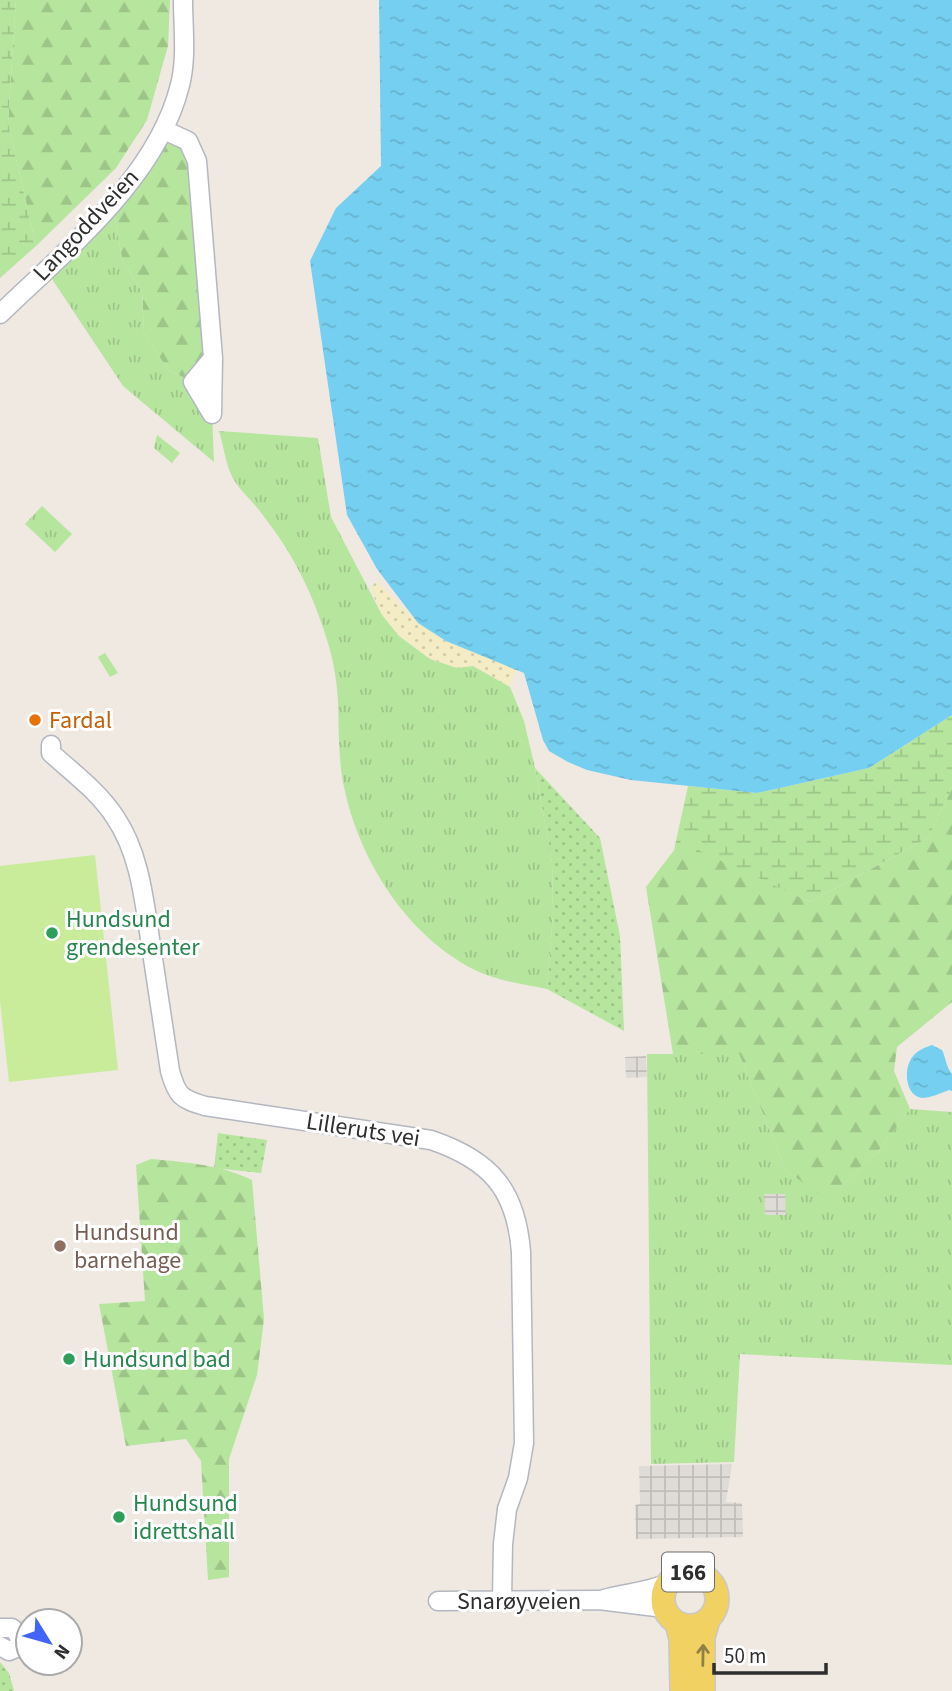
<svg xmlns="http://www.w3.org/2000/svg" width="952" height="1691" font-family="'Source Sans 3',sans-serif">
  <defs>
    <pattern id="grass-dots" width="8" height="8" patternUnits="userSpaceOnUse" patternTransform="scale(1.75)"><rect width="8" height="8" fill="#b6e59e"/><path d="M2 2h.1M6 6h.1" fill="none" stroke="#9dc588" stroke-width="1.8" stroke-linecap="round"/></pattern>
    <pattern id="forest-firs" width="22" height="20" patternUnits="userSpaceOnUse" patternTransform="scale(1.75)"><rect width="22" height="20" fill="#b6e59e"/><path d="M5 1l3.5 6h-7zM16 11l3.5 6h-7z" fill="#9dc588"/></pattern>
    <pattern id="wetland-marsh" width="20" height="14" patternUnits="userSpaceOnUse" patternTransform="scale(1.75)"><rect width="20" height="14" fill="#b6e59e"/><path d="M1 5h8M5 5V1M11 12h8M15 12V8" fill="none" stroke="#9dc588"/></pattern>
    <pattern id="sand-dots" width="8" height="8" patternUnits="userSpaceOnUse" patternTransform="scale(1.75)"><rect width="8" height="8" fill="#f3ecc5"/><path d="M2 2h.1M6 6h.1" fill="none" stroke="#d1cbaa" stroke-width="1.8" stroke-linecap="round"/></pattern>
    <pattern id="park-tufts" width="24" height="20" patternUnits="userSpaceOnUse" patternTransform="scale(1.75)"><rect width="24" height="20" fill="#b6e59e"/><path d="M3 7l-1-3M5 7V3M7 7l1-3M15 17l-1-3M17 17v-4M19 17l1-3" fill="none" stroke="#9dc588"/></pattern>
    <pattern id="plaza-grid" width="8" height="8" patternUnits="userSpaceOnUse" patternTransform="scale(1.75)"><rect width="8" height="8" fill="#dfdcd8"/><path d="M0 4h8M4 0v8" fill="none" stroke="#c0bdba"/></pattern>
    <pattern id="water-ripples" width="26" height="14" patternUnits="userSpaceOnUse" patternTransform="scale(1.75)"><rect width="26" height="14" fill="#75cff0"/><path d="M2 4q2-2 4 0t4 0M15 11q2-2 4 0t4 0" fill="none" stroke="#66b2ce"/></pattern>
  </defs>
  <rect width="100%" height="100%" fill="#efe9e1"/>
  <path fill="url(#grass-dots)" d="M 535,768 L 600,838 L 620,936 L 624,1031 L 547,989 L 553,915 L 552,863 Z
    M 218,1133 L 267,1140 L 261,1173 L 214,1168 Z
    M 0,1662 L 9,1673 L 14,1691 L 0,1691 Z"/>
  <path fill="url(#forest-firs)" d="M 16,0 L 170,0 L 168,46 L 147,120 L 116,168 L 36,246 L 8,123 Z
    M 182,142 L 197,161 L 213,358 L 193,382 L 168,370 L 144,333 L 142,292 L 122,259 L 114,211 L 167,144 Z
    M 952,788 L 952,1002 L 897,1047 L 894,1071 L 910,1109 L 879,1150 L 841,1186 L 816,1194 L 785,1169 L 739,1054 L 673,1054 L 646,887 L 681,841 L 810,902 L 928,838 Z
    M 151,1159 C 186,1162 221,1165 252,1180 L 264,1319 L 257,1375 L 229,1459 L 229,1577 L 208,1580 L 201,1461 L 186,1439 L 126,1446 L 99,1304 L 145,1301 L 136,1165 Z"/>
  <path fill="url(#wetland-marsh)" d="M 0,0 L 16,0 L 8,123 L 36,246 L 0,278 Z
    M 952,715 L 952,788 L 928,838 L 810,902 L 681,842 L 674,850 L 688,786 L 757,793 L 869,768 Z"/>
  <path fill="url(#sand-dots)" d="M 377,581 L 418,623 L 446,641 L 516,669 L 510,687 L 473,666 L 457,668 L 430,659 L 399,636 L 382,615 L 370,588 Z"/>
  <path fill="url(#park-tufts)" d="M 114,211 L 122,259 L 142,292 L 144,333 L 168,370 L 193,382 L 212,414 L 214,462 L 123,386 L 50,276 Z
    M 219,431 L 318,438 L 331,517 L 382,615 L 399,636 L 430,659 L 457,668 L 473,666 L 510,687 L 524,721 L 535,768 L 552,863 L 553,915 L 547,989 C 523,984 497,981 475,970 C 407,936 359,860 344,787 C 338,759 339,730 338,702 C 337,676 331,649 322,625 C 309,586 290,550 265,518 C 255,503 236,488 230,472 C 225,459 223,444 219,431 Z
    M 157,435 L 180,453 L 172,463 L 154,448 Z
    M 42,506 L 72,534 L 55,552 L 25,524 Z
    M 105,653 L 118,673 L 110,677 L 98,657 Z
    M 647,1054 L 739,1054 L 785,1169 L 816,1193 L 841,1186 L 879,1150 L 910,1109 L 952,1112 L 952,1365 L 740,1354 L 734,1462 L 651,1464 Z"/>
  <path fill="#c9ec9a" d="M 95,855 L 118,1070 L 9,1082 L 0,1001 L 0,866 Z"/>
  <path fill="url(#plaza-grid)" d="M 646,1056 L 647,1077 L 626,1078 L 625,1057 Z
    M 764,1194 L 785,1194 L 786,1215 L 765,1215 Z
    M 732,1464 L 726,1502 L 742,1503 L 743,1537 L 636,1539 L 635,1505 L 640,1504 L 639,1466 Z"/>
  <path fill="url(#water-ripples)" d="M 379,0 L 952,0 L 952,715 L 869,768 L 757,793 L 631,780 L 587,770 L 568,762 L 549,751 L 543,740 L 524,673 L 446,641 L 418,623 L 377,569 L 347,515 L 310,261 L 336,208 L 381,166 Z
    M 932,1045 L 942,1050 C 946,1058 946,1067 952,1074 L 952,1091 L 949,1090 C 941,1093 930,1098 922,1098 C 906,1096 904,1072 910,1061 C 914,1052 923,1048 932,1045 Z"/>
  <g fill="none" stroke-linecap="round" stroke-linejoin="round">
    <defs>
      <path id="minor" d="M 164,130 L 188,141 L 197,161 L 213,358 L 212,414 L 193,382 L 213,358
        M 0,314 C 66,250 157,178 180,85 C 187,58 183,28 183,0
        M 51,745 L 51,753 C 73,773 98,791 115,817 C 139,852 144,898 150,939 C 157,983 163,1027 170,1071 C 177,1096 181,1099 205,1106 L 431,1140 C 490,1160 516,1189 521,1252 L 524,1443 L 518,1478 L 507,1509 L 503,1544 L 502,1600
        M 604,1599 C 625,1593 649,1592 668,1583
        M 438,1601 L 599,1600 L 664,1608
        M 0,1628 L 12,1628 L 17,1633 L 23,1645 L 9,1651 L 0,1646"/>
      <path id="major" d="M663 1599a27 27 0 1 1 54 0a27 27 0 1 1-54 0Z
        M 677,1623 L 681,1639 L 682,1691
        M 703,1691 L 703,1637 L 708,1620"/>
    </defs>
    <use href="#minor" stroke="#b4b7c1" stroke-width="21"/>
    <use href="#major" stroke="#c9c9c9" stroke-width="26"/>
    <use href="#minor" stroke="#fff" stroke-width="18"/>
    <use href="#major" stroke="#f2d163" stroke-width="23"/>
  </g>
  <defs><path id="oneway-shaft" d="M-6 0H5M1.5-3L5.5 0L1.5 3" fill="none" stroke-width="1.6" stroke-linecap="round" stroke-linejoin="round" transform="scale(1.75)"/></defs>
  <use stroke="#908048" href="#oneway-shaft" transform="translate(703 1655) rotate(-89)"/>
  <circle fill="#e8710a" stroke="#fff" stroke-width="2.5" cx="35" cy="720" r="7"/>
  <g fill="#2e9e5b" stroke="#fff" stroke-width="2.5">
    <circle cx="52" cy="933" r="7"/>
    <circle cx="69" cy="1359" r="7"/>
    <circle cx="119" cy="1517" r="7"/>
  </g>
  <circle fill="#8d6e63" stroke="#fff" stroke-width="2.5" cx="60" cy="1246" r="7"/>
  <g text-anchor="middle" dominant-baseline="central" stroke-width="6" stroke-linejoin="round" paint-order="stroke">
    <rect fill="#fff" stroke="#6d6d6d" stroke-width="2" x="662" y="1552.5" width="52" height="39" rx="5"/>
    <g font-size="23" font-weight="bold" fill="#2e2e2e">
      <text x="688" y="1572">166</text>
    </g>
    <g font-size="24" fill="#2e2e2e" stroke="#fff">
      <text transform="translate(86 225) rotate(-47)">Langoddveien</text>
      <text transform="translate(363 1130) rotate(9)">Lilleruts vei</text>
      <text x="519" y="1601">Snarøyveien</text>
    </g>
    <g font-size="24" fill="#c56008" stroke="#fff" text-anchor="start">
      <text x="49" y="720">Fardal</text>
    </g>
    <g font-size="24" fill="#27864d" stroke="#fff" text-anchor="start">
      <text x="66" y="919">Hundsund<tspan x="66" dy="28">grendesenter</tspan></text>
      <text x="83" y="1359">Hundsund bad</text>
      <text x="133" y="1503">Hundsund<tspan x="133" dy="28">idrettshall</tspan></text>
    </g>
    <g font-size="24" fill="#785e54" stroke="#fff" text-anchor="start">
      <text x="74" y="1232">Hundsund<tspan x="74" dy="28">barnehage</tspan></text>
    </g>
  </g>
  <g transform="translate(49 1642) rotate(127)"><circle r="33" fill="#ffffff" stroke="#ababab" stroke-width="2"/>
  <path d="M0-5L12 26L0 18L-12 26Z" fill="#4264fb"/>
  <text y="-10" font-size="19" font-weight="bold" text-anchor="middle" fill="#2e2e2e">N</text>
  </g>
  <path d="M714 1663v10h112v-10" fill="none" stroke="#2e2e2e" stroke-width="3.5"/>
  <text x="724" y="1663" font-size="21" fill="#2e2e2e" stroke="#ffffff" stroke-width="5" paint-order="stroke">50 m</text>
</svg>
